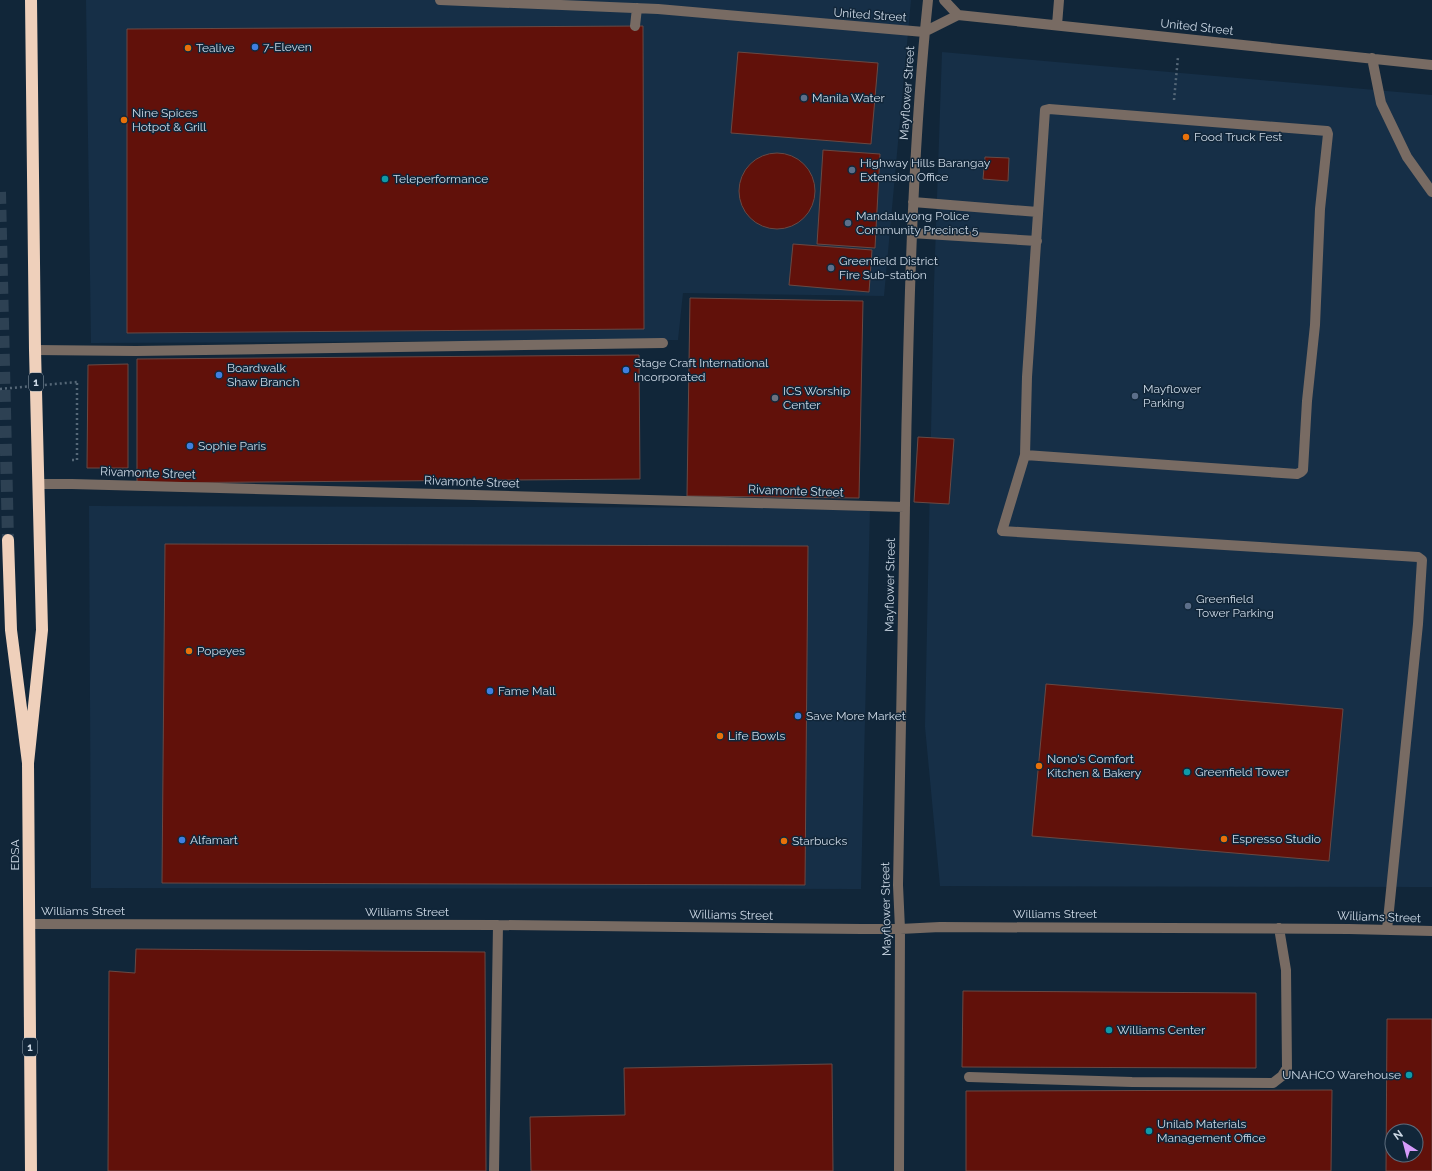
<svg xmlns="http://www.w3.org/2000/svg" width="1432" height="1171" font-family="Raleway,sans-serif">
  <rect width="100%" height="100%" fill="#112639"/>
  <path fill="#162f47" d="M 86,0 L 911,0 L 884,296 L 683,293 L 678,340 L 91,343 Z
    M 942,52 L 1432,95 L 1432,887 L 940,886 L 925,727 L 934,285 Z
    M 89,506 L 870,508 L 861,889 L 91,888 Z"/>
  <path fill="#61110a" stroke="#694944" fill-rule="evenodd" d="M 643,26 L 644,329 L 127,333 L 127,29 Z
    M 738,52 L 878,63 L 871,144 L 731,133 Z
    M 823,150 L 880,154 L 875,248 L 817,244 Z
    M739 191a38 38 0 1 1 76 0a38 38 0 1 1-76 0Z
    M 985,157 L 1009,158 L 1008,181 L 983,179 Z
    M 793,244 L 872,250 L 869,292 L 789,285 Z
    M 690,298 L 863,301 L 859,498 L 687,496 Z
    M 639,355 L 640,479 L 137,483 L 137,359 Z
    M 128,364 L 128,468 L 87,468 L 88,365 Z
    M 918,437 L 954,439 L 949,504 L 914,502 Z
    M 165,544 L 808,546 L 805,885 L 162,883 Z
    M 1046,684 L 1343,709 L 1329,861 L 1032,836 Z
    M 136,949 L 485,952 L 486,1171 L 108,1171 L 109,971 L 135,973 Z
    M 963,991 L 1256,993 L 1256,1068 L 962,1067 Z
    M 1387,1019 L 1432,1019 L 1432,1171 L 1386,1171 ZM 1392,1131 L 1416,1131 L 1416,1155 L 1392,1155 Z
    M 832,1064 L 833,1171 L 531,1171 L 530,1117 L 625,1115 L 624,1068 Z
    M 1332,1090 L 1331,1171 L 966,1171 L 966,1091 Z"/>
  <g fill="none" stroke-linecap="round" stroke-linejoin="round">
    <path stroke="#2d4153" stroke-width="12" stroke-dasharray="12 6" stroke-linecap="butt" d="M 0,192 L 8,540"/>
    <path stroke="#556777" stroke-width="2.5" stroke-dasharray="2 3" stroke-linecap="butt" d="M 1174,100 L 1178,57
      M 72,460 L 77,460 L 77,382"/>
    <path stroke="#786b63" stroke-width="10" d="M 440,0 L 658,9 L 924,32 L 958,15 L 1432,65
      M 944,0 L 958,15
      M 1057,25 L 1059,0
      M 635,26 L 637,8
      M 1372,58 L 1381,103 L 1407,157 L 1432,192
      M 913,202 L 1038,212
      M 911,233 L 1037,241
      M 35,350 L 136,351 L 663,343
      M 1025,455 L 1297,474 L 1301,472 L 1303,470 L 1307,401 L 1315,325 L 1320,209 L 1328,134 L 1327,131 L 1049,109 L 1045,110 L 1027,377 L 1025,455 L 1002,531 L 1418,557 L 1422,560 L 1418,624 L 1387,930
      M 39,484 L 72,484 L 904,507
      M 29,924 L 498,925 L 862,929 L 900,929 L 940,927 L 1349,929 L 1432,931
      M 969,1077 L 1132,1082 L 1273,1083 L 1282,1076 L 1287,1068 L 1286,970 L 1279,928
      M 494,1171 L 498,925
      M 899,1171 L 900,929 L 898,885 C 901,724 903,564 907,404 C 910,269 914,134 928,0"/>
    <path stroke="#efd0bb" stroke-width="12" d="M 8,540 L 11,630 L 28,763 L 31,1171
      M 28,763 L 42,630 L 35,350 L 31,0"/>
    <path stroke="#556777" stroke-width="2.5" stroke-dasharray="2 3" stroke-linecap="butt" d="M 0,389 L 77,382"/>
  </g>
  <g fill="#3f7fe0" stroke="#112639" stroke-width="1.5">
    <circle cx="255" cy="47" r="4"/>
    <circle cx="626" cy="370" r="4"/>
    <circle cx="219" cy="375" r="4"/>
    <circle cx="190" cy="446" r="4"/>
    <circle cx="490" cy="691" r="4"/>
    <circle cx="798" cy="716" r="4"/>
    <circle cx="182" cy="840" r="4"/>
  </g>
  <g fill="#e8710a" stroke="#112639" stroke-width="1.5">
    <circle cx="188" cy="48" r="4"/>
    <circle cx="124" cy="120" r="4"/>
    <circle cx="1186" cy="137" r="4"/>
    <circle cx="189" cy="651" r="4"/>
    <circle cx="720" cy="736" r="4"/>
    <circle cx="1039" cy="766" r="4"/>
    <circle cx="1224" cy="839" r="4"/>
    <circle cx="784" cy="841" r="4"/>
  </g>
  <g fill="#5c6f8a" stroke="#112639" stroke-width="1.5">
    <circle cx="804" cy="98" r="4"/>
    <circle cx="852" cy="170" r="4"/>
    <circle cx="848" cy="223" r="4"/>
    <circle cx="831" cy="268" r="4"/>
    <circle cx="1135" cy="396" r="4"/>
    <circle cx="1188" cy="606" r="4"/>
  </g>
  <g fill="#0f9aa8" stroke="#112639" stroke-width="1.5">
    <circle cx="385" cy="179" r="4"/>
    <circle cx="1187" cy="772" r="4"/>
    <circle cx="1109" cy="1030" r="4"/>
    <circle cx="1409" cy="1075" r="4"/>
    <circle cx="1149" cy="1131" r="4"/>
  </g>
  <circle fill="#6b7280" stroke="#112639" stroke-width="1.5" cx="775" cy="398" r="4"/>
  <g text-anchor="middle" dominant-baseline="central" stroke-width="3" stroke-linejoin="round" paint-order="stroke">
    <g fill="#112639" stroke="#94a3b1" stroke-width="1">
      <rect x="29" y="373" width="14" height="18" rx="3"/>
      <rect x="23" y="1038" width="14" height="18" rx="3"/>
    </g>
    <g font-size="11" font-weight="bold" fill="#ccd8e5">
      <text x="36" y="382">1</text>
      <text x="30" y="1047">1</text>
    </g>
    <g font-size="12" fill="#ccd8e5" stroke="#112639">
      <text transform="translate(870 15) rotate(4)">United Street</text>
      <text transform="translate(1197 27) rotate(6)">United Street</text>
      <text transform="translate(907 93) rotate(-86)">Mayflower Street</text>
      <text transform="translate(148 473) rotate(2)">Rivamonte Street</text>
      <text transform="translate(472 482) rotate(2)">Rivamonte Street</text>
      <text transform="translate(796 491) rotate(2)">Rivamonte Street</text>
      <text transform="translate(890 585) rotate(-89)">Mayflower Street</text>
      <text transform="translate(15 855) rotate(-90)">EDSA</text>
      <text transform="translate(886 909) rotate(-91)">Mayflower Street</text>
      <text x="83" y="911">Williams Street</text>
      <text x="407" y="912">Williams Street</text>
      <text x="1055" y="914">Williams Street</text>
      <text transform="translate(731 915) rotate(1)">Williams Street</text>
      <text transform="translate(1379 917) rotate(2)">Williams Street</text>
    </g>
    <g font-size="12" fill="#ccd8e5" stroke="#112639" text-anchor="start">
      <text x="263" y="47">7-Eleven</text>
      <text x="196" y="48">Tealive</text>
      <text x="812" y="98">Manila Water</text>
      <text x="132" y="113">Nine Spices<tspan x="132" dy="14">Hotpot &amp; Grill</tspan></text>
      <text x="1194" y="137">Food Truck Fest</text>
      <text x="860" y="163">Highway Hills Barangay<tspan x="860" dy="14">Extension Office</tspan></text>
      <text x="393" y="179">Teleperformance</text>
      <text x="856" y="216">Mandaluyong Police<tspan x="856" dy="14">Community Precinct 5</tspan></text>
      <text x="839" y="261">Greenfield District<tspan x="839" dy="14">Fire Sub-station</tspan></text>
      <text x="634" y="363">Stage Craft International<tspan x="634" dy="14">Incorporated</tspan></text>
      <text x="227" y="368">Boardwalk<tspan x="227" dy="14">Shaw Branch</tspan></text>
      <text x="1143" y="389">Mayflower<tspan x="1143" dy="14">Parking</tspan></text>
      <text x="783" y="391">ICS Worship<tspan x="783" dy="14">Center</tspan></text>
      <text x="198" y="446">Sophie Paris</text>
      <text x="1196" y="599">Greenfield<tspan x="1196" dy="14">Tower Parking</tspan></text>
      <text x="197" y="651">Popeyes</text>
      <text x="498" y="691">Fame Mall</text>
      <text x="806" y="716">Save More Market</text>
      <text x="728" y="736">Life Bowls</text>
      <text x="1047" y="759">Nono's Comfort<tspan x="1047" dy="14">Kitchen &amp; Bakery</tspan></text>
      <text x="1195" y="772">Greenfield Tower</text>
      <text x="1232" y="839">Espresso Studio</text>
      <text x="190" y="840">Alfamart</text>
      <text x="792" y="841">Starbucks</text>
      <text x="1117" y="1030">Williams Center</text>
      <text x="1401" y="1075" text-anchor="end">UNAHCO Warehouse</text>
      <text x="1157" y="1124">Unilab Materials<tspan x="1157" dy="14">Management Office</tspan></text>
    </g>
  </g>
  <g transform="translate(1404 1143) rotate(324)"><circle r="19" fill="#112639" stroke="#5c6d7e"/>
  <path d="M0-3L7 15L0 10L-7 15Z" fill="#d69bfa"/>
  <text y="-6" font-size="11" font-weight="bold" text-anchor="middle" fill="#ccd8e5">N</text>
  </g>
</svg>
